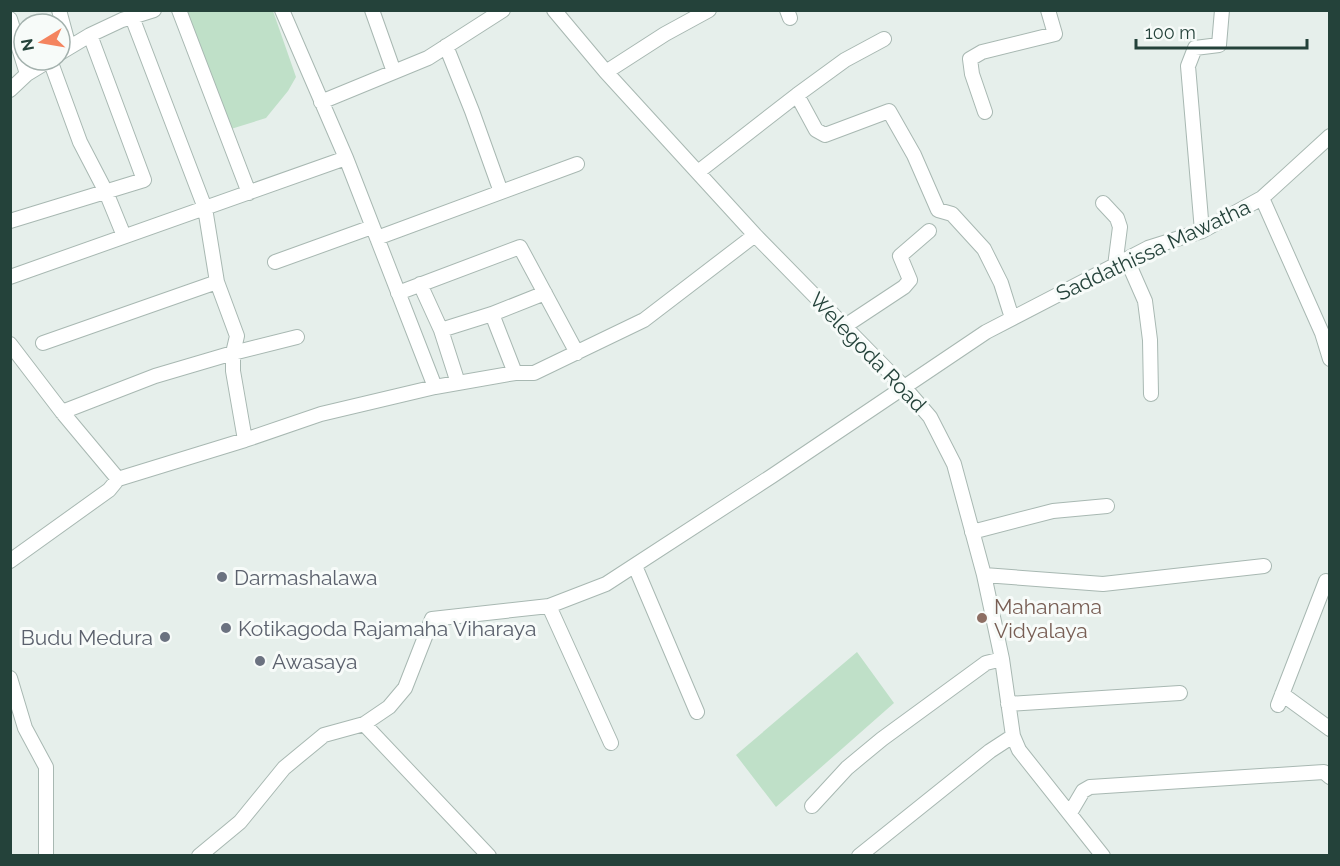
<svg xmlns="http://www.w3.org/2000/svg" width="1340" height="866" font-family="Raleway,sans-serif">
  <rect width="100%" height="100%" fill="#e6efeb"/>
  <path fill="#bfe0c8" d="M 184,11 L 273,11 L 296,77 L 288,91 L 266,118 L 231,129 Z
    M 857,652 L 894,703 L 776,807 L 736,755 Z"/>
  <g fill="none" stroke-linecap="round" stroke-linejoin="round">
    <defs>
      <path id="minor" d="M 59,10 L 69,47
        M 179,10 L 249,193
        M 282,10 L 346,158 L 435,387
        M 372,10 L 394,72
        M 554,10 L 606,72 L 755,235 L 904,387 L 930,417 L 954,464 L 984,575 L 1002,659 L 1013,736 L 1019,750 L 1103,856
        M 787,10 L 790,18
        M 132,17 L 205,208 L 217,282 L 237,336 L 233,353 L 233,371 L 245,440
        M 10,19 L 27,74
        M 446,46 L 472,111 L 501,192
        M 60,53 L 90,35 L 122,20 L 154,10
        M 50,60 L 80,142 L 106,192 L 124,236
        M 606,72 L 665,34 L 709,10
        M 10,90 L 27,74 L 50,60
        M 797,95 L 816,130 L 825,135 L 889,111 L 914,155 L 938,210 L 952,214 L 984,249 L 1001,283 L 1012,318
        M 321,102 L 428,58 L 503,10
        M 985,112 L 972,74 L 970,59 L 982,52 L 1055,34 L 1048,10
        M 698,172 L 797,95 L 845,60 L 884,39
        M 1262,198 L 1322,333 L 1330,359
        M 1103,203 L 1117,218 L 1120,227 L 1115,266
        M 10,221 L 144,180 L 90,35
        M 1202,231 L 1188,66 L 1195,48 L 1219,45 L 1222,10
        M 377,238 L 577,164
        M 1127,260 L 1145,301 L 1150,340 L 1151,394
        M 275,262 L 372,227
        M 10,277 L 346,158
        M 420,284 L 441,330 L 458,383
        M 398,293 L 520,247 L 577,353
        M 492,314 L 515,373
        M 845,326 L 904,287 L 910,280 L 900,256 L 929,231
        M 441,330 L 492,314 L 545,293
        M 43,343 L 217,282
        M 10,344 L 62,412 L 118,479 L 245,440 L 321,414 L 435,387 L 515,373 L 534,373 L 644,320 L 755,235
        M 62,412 L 155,376 L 233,353 L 297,337
        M 972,532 L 1053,511 L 1107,506
        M 10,561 L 109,490 L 118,479
        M 635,566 L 697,712
        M 984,575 L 1103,584 L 1264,566
        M 549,606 L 611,743
        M 10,678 L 25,728 L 46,767 L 46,856
        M 1282,694 L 1330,729
        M 1008,704 L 1180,693
        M 1278,705 L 1326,581
        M 364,724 L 489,856
        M 812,806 L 847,768 L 882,739 L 986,663 L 1002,659
        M 1070,813 L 1083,791 L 1090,787 L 1324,772 L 1330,777
        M 199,856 L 240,822 L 284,768 L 324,735 L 364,724 L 389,707 L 405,688 L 432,619 L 549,606 L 606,584 L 772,476 L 986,332 L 1148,248 L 1202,231 L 1262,198 L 1330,136
        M 859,856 L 990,751 L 1013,736"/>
    </defs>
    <use href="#minor" stroke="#a8b8b2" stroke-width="16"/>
    <use href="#minor" stroke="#fff" stroke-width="14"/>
  </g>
  <g fill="#6b7280" stroke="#f7fbf9" stroke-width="2">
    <circle cx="222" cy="577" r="6"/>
    <circle cx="226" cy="628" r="6"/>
    <circle cx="165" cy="637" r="6"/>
    <circle cx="260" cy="661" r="6"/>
  </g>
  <circle fill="#8d6e63" stroke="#f7fbf9" stroke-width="2" cx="982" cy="618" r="6"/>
  <g text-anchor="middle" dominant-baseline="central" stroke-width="6" stroke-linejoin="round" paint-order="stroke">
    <g font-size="21" fill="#24423a" stroke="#f7fbf9">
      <text transform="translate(1153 250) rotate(-25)">Saddathissa Mawatha</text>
      <text transform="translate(868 352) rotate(46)">Welegoda Road</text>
    </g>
    <g font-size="21" fill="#5b616d" stroke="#f7fbf9" text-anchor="start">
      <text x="234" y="577">Darmashalawa</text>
      <text x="238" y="628">Kotikagoda Rajamaha Viharaya</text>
      <text x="153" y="637" text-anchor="end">Budu Medura</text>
      <text x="272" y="661">Awasaya</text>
    </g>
    <g font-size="21" fill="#785e54" stroke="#f7fbf9" text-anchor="start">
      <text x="994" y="606">Mahanama<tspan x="994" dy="24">Vidyalaya</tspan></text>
    </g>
  </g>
  <rect width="1340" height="866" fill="none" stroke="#24423a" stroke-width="24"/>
  <g transform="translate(42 42) rotate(259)"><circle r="28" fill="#f7fbf9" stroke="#a3b1ad" stroke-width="1.5"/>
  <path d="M0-4.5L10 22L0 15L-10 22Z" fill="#f4845f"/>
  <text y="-9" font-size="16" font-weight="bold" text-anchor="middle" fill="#24423a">N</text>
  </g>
  <path d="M1136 39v9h171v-9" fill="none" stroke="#24423a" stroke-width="3"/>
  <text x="1145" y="39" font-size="18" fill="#24423a" stroke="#f7fbf9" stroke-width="4.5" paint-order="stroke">100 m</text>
</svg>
